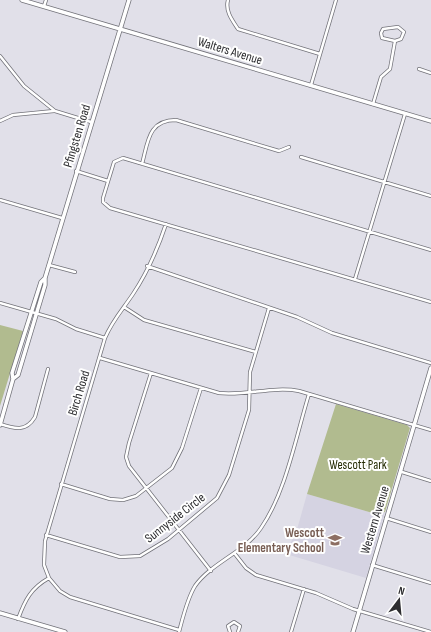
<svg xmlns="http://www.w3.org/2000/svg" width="431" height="632" font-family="'Sofia Sans Condensed',sans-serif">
  <rect width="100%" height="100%" fill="#e1e0e9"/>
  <path fill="#d5d3e2" d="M 307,494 L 376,514 L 385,512 L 366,578 L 286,554 L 298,526 Z"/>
  <path fill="#b1bb8f" d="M 0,325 L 23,331 L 0,406 Z
    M 336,404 L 407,425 L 410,428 L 385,512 L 376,514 L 307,494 Z"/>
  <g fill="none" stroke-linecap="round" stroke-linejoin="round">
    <defs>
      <path id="street" d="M 228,0 C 225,11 232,20 238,29 L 320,54
        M 44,6 L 46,0
        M 0,56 L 24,86 L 55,111 L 91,122
        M 419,69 L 431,73
        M 311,85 L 336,0
        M 373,104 L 381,77 L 390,69 L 395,41 L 401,39 L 404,32 L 398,27 L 383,29 L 381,33 L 382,38 L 395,41
        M 0,121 L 13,115 L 54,111
        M 301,157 L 431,196
        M 142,164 C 148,142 148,120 176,120 L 279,151 L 289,147
        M 76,171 L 108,181
        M 0,200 L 62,218
        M 431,250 L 123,158 L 114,162 L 103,198 L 103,202 L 110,208 L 431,302
        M 49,265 L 75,272
        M 147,266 L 297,317 L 332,333 L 431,363
        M 355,279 L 405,114
        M 0,303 L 56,319 L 76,329 L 105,338
        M 124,307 L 144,320 L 256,352
        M 100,358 L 219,393 C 246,396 273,386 299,391 L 431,430
        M 151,373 L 129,443 L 126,457 L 129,466 L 211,571
        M 0,424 C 15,429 26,432 35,417 L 48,369
        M 402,472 L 431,481
        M 61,484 L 110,499 L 123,500 L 136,496 L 172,468 L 182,448 L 201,388
        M 386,518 L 431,532
        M 46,535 L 120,557 L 140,556 L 168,539 L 217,498 L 229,475 L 249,410 L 250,372 L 269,308
        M 235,554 L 246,568 L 256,575 L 316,593 L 353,609 L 431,632
        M 372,565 L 431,583
        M 49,578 L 44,565 L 45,541 L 105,338 C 112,321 123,309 133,294 C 147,273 158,248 166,224
        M 18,619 C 25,600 31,588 49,578 L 60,591 L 70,597 L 179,630
        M 179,632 C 183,617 187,599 195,586 C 211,563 245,552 261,528 C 286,492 296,436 309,394
        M 230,632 L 228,626 L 234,622 L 240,626 L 238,632
        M 291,632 L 304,589"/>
      <path id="secondary" d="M 22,0 L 431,121
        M 13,379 L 18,375 L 45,285 L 45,278 L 129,0
        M 0,425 L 13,379 L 12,373 L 41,282 L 45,278
        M 0,613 L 65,632
        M 353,632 L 431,368"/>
    </defs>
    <use href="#street" stroke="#727279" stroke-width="4"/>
    <use href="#secondary" stroke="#727279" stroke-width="5"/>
    <use href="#street" stroke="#fff" stroke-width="2.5"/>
    <use href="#secondary" stroke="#fff" stroke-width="3.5"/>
  </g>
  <defs>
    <symbol id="school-bare" viewBox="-9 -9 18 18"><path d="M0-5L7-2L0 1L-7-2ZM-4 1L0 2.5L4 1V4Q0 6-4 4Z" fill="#8d6e63" stroke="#fff" stroke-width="2.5" paint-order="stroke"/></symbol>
  </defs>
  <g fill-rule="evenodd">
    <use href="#school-bare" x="325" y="530" width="20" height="20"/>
  </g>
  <g text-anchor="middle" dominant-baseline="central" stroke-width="4" stroke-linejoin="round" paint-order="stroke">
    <g font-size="13" fill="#2d2d30" stroke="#fff">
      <text transform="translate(230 51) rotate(17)">Walters Avenue</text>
      <text transform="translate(77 136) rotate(-73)">Pfingsten Road</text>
      <text transform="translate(79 393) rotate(-73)">Birch Road</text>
      <text transform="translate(175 518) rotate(-38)">Sunnyside Circle</text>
      <text transform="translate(375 520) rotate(-73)">Western Avenue</text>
    </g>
    <g font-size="13" fill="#262d05" stroke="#fff">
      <text x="358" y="465">Wescott Park</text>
    </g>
    <g font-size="13" font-weight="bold" fill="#785e54" stroke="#fff" text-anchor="end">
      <text x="324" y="533">Wescott<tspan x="324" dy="15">Elementary School</tspan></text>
    </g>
  </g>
  <g transform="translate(399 600) rotate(16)" stroke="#ffffff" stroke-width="3" paint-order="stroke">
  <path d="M0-3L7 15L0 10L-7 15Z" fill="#2d2d30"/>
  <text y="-6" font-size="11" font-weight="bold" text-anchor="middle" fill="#2d2d30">N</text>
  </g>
</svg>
